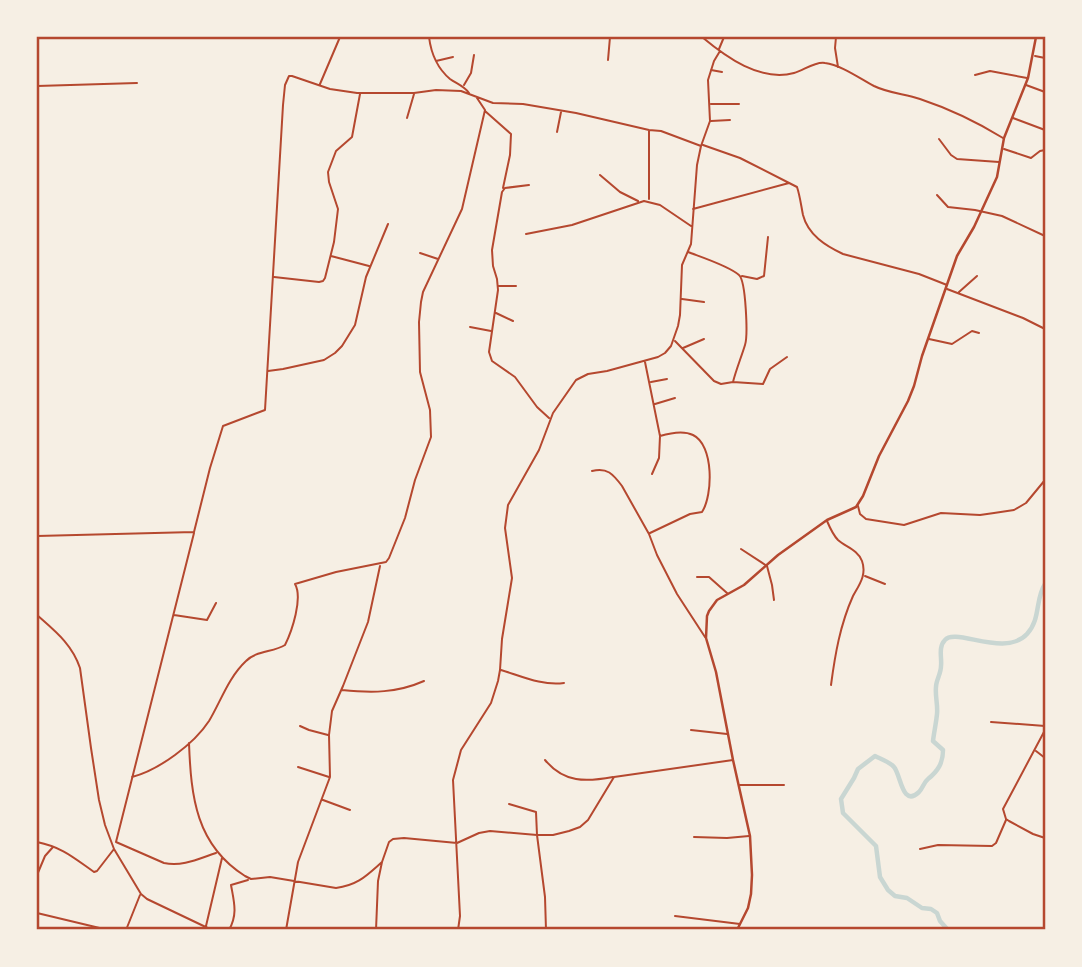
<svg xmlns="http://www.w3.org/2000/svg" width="1082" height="967" font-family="Roboto,sans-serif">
  <rect width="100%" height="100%" fill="#f6efe4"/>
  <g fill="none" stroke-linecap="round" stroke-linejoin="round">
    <path stroke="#c9d6d2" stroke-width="4.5" d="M 948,930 L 940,921 L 937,913 L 931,909 L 922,908 L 907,898 L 895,896 L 888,890 L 880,877 L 876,846 L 843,813 L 841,799 L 854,778 L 858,769 L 875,756 C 881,759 890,762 894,767 C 901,775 902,808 919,792 C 923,788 924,782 928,779 C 938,771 943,763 943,750 L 933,741 C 934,732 936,724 937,714 C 938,705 935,696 936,687 C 936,680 941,674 941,666 C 942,658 938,647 945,640 C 955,627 1005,658 1027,634 C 1041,619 1035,599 1045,584"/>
    <path stroke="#b5482f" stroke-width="2" d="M 429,37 C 431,53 437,68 450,79 C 457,84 464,86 469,93
      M 702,37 C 726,57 760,82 794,73 C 803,71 815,61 825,63 C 841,65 859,78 874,86 C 888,93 905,94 920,99 C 950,109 977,122 1003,138
      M 836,37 L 835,48 L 838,67
      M 719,49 L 724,37
      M 1035,56 L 1045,58
      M 608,60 L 610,37
      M 436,61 L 453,57
      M 711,70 L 722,72
      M 975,75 L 990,71 L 1027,78
      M 320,84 L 340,37
      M 464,85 L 471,73 L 474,55
      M 1026,85 L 1045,92
      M 37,86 L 137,83
      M 711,104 L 739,104
      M 485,111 L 511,134 L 510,155 L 503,188
      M 407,118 L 414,94
      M 1013,118 L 1045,130
      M 711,121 L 730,120
      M 649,131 L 649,199
      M 557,132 L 561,112
      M 939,139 L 951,155 L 957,159 L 999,162
      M 703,145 L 740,158 L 797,187 C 800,196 801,205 803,215 C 808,235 826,246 843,254 L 919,274 L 947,285
      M 1004,149 L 1031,158 L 1040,151 L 1045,150
      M 600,175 L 620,192 L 638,201
      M 529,185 L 505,188 L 502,192 L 492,250 L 493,266 L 497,279 L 498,290 L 489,352 L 492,361 L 515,377 L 537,407 L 549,418
      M 937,195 L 948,207 L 975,210 L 1002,216 L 1045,236
      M 693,209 L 789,183
      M 526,234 L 572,225 L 644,201 L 660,205 L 691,226
      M 688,252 C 701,257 729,266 739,275 C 746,281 748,336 745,345 C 741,358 736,370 733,382
      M 420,253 L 438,259
      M 331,256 L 369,266
      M 742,276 L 757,279 L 764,276 L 768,237
      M 274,277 L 319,282 L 323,281 L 325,278 L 334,242 L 338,209 L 329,182 L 328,172 L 336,151 L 352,137 L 360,94
      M 499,286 L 516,286
      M 947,289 L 1023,318 L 1045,329
      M 959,292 L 977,276
      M 682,299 L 704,302
      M 496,313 L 513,321
      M 470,327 L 491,331
      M 929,339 L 952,344 L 972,331 L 979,333
      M 675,341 L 714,381 L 721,384 L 733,382 L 763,384 L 770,369 L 787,357
      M 683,348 L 704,339
      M 645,362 L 660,436 L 659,458 L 652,474
      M 268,371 L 283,369 L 324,360 L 335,353 L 342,346 L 355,325 L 366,277 L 388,224
      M 651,382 L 667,379
      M 655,404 L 675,398
      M 592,471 C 607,467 613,474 622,486 L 649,534 L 657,555 L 677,594 L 705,637
      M 858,506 L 860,514 L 866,519 L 904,525 L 941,513 L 980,515 L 994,513 L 1014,510 L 1026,503 L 1045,480
      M 827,521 C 830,528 833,535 838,540 C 846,547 858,550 862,561 C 867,575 859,585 853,596 C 840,625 835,655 831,685
      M 650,533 L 690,514 L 702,512 C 713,495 714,445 693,435 C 683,430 670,433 660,436
      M 37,536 L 194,532 L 210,468 L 223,426 L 265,410 L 283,105 L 285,85 L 289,76 L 292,76 L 330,89 L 357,93 L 414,93 L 436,90 L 461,91 L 493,103 L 523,104 L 576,113 L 649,130 L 661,131 L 701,146
      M 741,549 L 767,566 L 772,585 L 774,600
      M 865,576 L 885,584
      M 697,577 L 709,577 L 727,593
      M 37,615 C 55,631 72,644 80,668 L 91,748 L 99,800 L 105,825 L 114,849 L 141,894 L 147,899 L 212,930
      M 174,615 L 207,620 L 216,603
      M 501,670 C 521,676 542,686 564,683
      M 342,690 C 372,693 397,693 424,681
      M 991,722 L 1045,726
      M 300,726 L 309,730 L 328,735
      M 691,730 L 727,734
      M 1045,730 L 1003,809 L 1006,819 L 1009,821 L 1033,834 L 1045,838
      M 189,743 C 191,797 196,845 245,876 L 251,879 L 270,877 L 336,888 C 358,885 366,876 382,862
      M 1036,751 L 1045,758
      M 545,760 C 564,783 586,782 613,777
      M 298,767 L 329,777
      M 132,777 C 159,770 194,744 209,721 C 221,701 228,678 246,661 C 255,651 274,652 285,645 C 292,631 303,598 295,584 L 336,572 L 386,562 L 389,558 L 405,518 L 415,480 L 431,437 L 430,410 L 420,372 L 419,322 L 421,302 L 423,292 L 462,209 L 485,110 L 477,98
      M 740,785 L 784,785
      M 323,800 L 350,810
      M 509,804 L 536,812 L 537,835 L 545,897 L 546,930
      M 694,837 L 727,838 L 749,836
      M 37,842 C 62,847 74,858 94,872 L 97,871 L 114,849
      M 116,842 L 194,533
      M 116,842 L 164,863 C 182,867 198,859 216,853
      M 920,849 L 938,845 L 992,846 L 996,843 L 1006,820
      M 37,875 L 45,856 L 53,847
      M 37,913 L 108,930
      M 675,916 L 740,924
      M 206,926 L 222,858
      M 126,930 L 140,895
      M 229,930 C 238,914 234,902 231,885 L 248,880
      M 286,930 L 298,862 L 330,777 L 329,735 L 332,711 L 343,686 L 368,622 L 380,566
      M 376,930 L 378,881 L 382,862 L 389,842 L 393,839 L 404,838 L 457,843 L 479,833 L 490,831 L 537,835 L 553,835 L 569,831 L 580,827 L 588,820 L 614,777 L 733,760
      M 458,930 L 460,916 L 453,780 L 461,750 L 491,703 L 498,681 L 500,670 L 502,639 L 512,578 L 505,528 L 508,505 L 539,450 L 553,413 L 576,380 L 588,374 L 607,371 L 658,357 L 665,353 L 671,346 L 678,326 L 680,315 L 682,265 L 691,244 L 697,165 L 701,146 L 710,121 L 708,80 L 714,61 L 720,51
      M 836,930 L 838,928"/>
    <path stroke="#b5482f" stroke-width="2.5" d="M 737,930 L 748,908 L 751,894 L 752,875 L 750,836 L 733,760 L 716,672 L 706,638 L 707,616 L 709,611 L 717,600 L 744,585 L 778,555 L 827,520 L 856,507 L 863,496 L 879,456 L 908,401 L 914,386 L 922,356 L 957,256 L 974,227 L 997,177 L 1004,138 L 1028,78 L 1036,37"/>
  </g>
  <rect width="1082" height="967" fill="none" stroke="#f6efe4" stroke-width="77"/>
  <rect x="38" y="38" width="1006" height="890" fill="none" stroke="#b5482f" stroke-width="2.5"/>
</svg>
